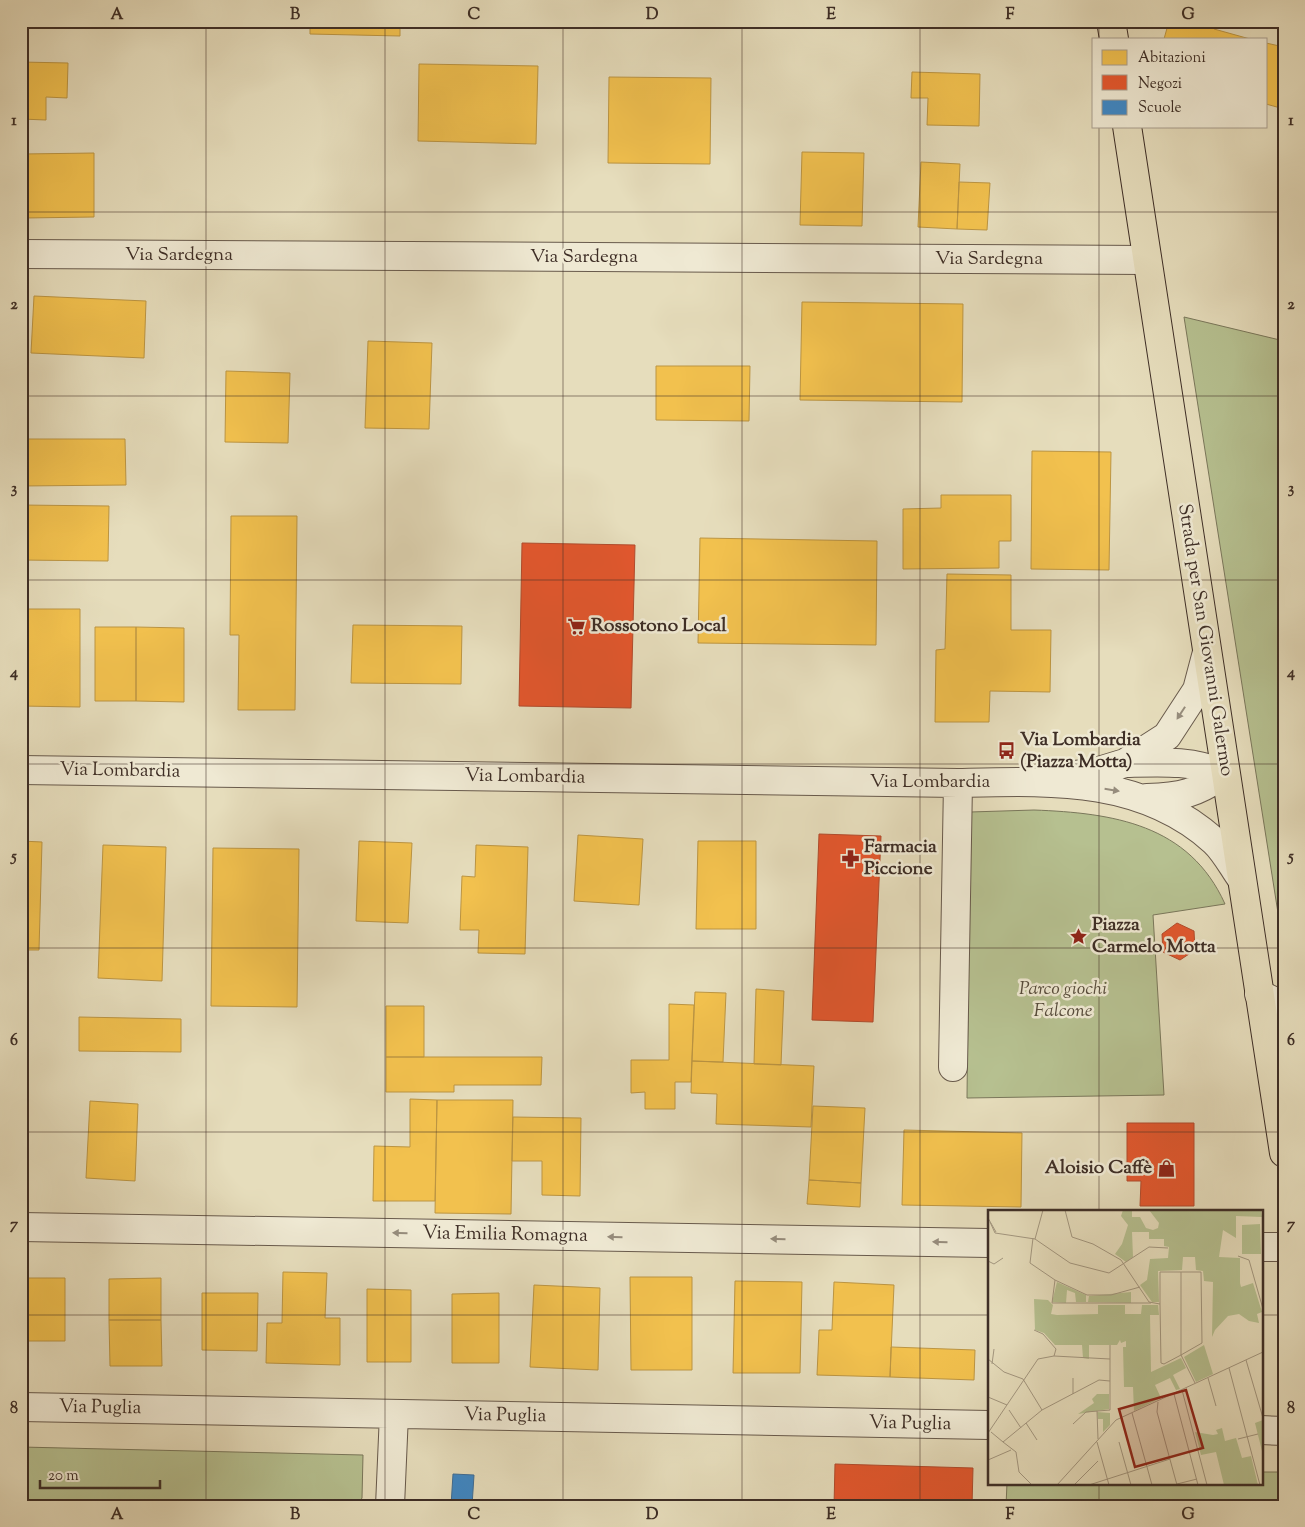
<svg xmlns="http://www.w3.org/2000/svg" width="1305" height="1527" font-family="'Sorts Mill Goudy',serif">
  <rect width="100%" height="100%" fill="#e6ddbc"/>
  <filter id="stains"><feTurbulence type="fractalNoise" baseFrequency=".004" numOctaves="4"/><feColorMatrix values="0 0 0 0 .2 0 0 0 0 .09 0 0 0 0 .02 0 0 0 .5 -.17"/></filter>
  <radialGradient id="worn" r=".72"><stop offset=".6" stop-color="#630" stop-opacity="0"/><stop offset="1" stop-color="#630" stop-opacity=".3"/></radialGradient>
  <path fill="#b6c090" stroke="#7a775b" d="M 1184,317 L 1284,341 L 1284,951 Z
    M 1034,810 C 1113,813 1189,824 1225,904 L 1153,915 L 1164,1095 L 967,1098 L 970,812 Z
    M 21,1447 L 363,1455 L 362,1498 L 357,1506 L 21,1506 Z
    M 1261,1472 L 1284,1472 L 1284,1506 L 1006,1506 L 1007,1483 L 1261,1483 Z"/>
  <path fill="#f2c14e" stroke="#bc9542" d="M 21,21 L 63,21 L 64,26 L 21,26 Z
    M 310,21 L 400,21 L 400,36 L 310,34 Z
    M 1169,21 L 1216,21 L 1214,29 L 1250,39 L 1164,39 Z
    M 1266,43 L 1284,47 L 1284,109 L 1266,104 Z
    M 21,62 L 68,63 L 67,98 L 46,97 L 46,120 L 21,119 Z
    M 419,64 L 538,66 L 536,144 L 418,141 Z
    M 912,72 L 980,74 L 979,126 L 927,125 L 928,98 L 911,98 Z
    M 609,77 L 711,78 L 710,164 L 608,163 Z
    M 802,152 L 864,153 L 862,226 L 800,225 Z
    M 94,153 L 94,217 L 24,218 L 23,154 Z
    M 921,162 L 960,164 L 957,229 L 918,227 Z
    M 959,182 L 990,183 L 987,230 L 957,229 Z
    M 34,296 L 146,301 L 144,358 L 31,353 Z
    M 802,302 L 963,304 L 962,402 L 800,400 Z
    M 368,341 L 432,343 L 429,429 L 365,428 Z
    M 656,366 L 750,366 L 749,421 L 656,420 Z
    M 226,371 L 290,373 L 288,443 L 225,442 Z
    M 21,439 L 125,439 L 126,485 L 21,486 Z
    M 1032,451 L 1111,452 L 1109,570 L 1031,569 Z
    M 941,495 L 1011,495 L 1011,541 L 999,541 L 999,568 L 903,569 L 903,509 L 941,508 Z
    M 21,505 L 109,506 L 108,561 L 21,560 Z
    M 231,516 L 297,516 L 295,710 L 238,710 L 239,635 L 230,635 Z
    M 700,538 L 877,541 L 876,645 L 698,643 Z
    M 947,574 L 1011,575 L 1011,630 L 1051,630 L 1050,692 L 990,691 L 989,722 L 935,722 L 936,650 L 945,649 Z
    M 21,609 L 80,609 L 80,707 L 21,706 Z
    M 353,625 L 462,626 L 461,684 L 351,683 Z
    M 95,627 L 136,627 L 136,701 L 95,701 Z
    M 136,627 L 184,628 L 184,702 L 136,701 Z
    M 578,835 L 643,839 L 639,905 L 574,901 Z
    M 21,841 L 42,842 L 39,950 L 21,950 Z
    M 359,841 L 412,843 L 408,923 L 356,921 Z
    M 698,841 L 756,841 L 756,929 L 696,929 Z
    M 103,845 L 166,847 L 162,981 L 98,978 Z
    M 476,845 L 528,847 L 525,954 L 478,953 L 479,930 L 460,930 L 462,876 L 475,877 Z
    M 213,848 L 299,849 L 297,1007 L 211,1006 Z
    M 756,989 L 784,991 L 781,1065 L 754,1064 Z
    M 695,992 L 726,993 L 723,1062 L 692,1061 Z
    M 669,1004 L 694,1005 L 691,1082 L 675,1082 L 675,1109 L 645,1109 L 645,1092 L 631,1093 L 631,1060 L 669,1060 Z
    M 386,1006 L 424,1006 L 424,1057 L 386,1057 Z
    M 79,1017 L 181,1019 L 181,1052 L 79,1051 Z
    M 386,1057 L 542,1057 L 541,1085 L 454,1085 L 454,1092 L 386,1092 Z
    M 692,1061 L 814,1066 L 811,1127 L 716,1124 L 717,1094 L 691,1093 Z
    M 410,1099 L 437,1100 L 435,1201 L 373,1201 L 374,1146 L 410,1147 Z
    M 437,1100 L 513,1100 L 511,1214 L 435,1213 Z
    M 90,1101 L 138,1104 L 135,1181 L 86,1178 Z
    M 813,1106 L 865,1108 L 861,1183 L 809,1180 Z
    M 513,1117 L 581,1118 L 580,1196 L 542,1195 L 542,1161 L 512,1161 Z
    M 904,1130 L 1022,1133 L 1021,1207 L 902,1205 Z
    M 809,1180 L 861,1183 L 860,1207 L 807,1204 Z
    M 283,1272 L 327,1273 L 325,1318 L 340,1318 L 340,1365 L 266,1363 L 267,1323 L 282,1323 Z
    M 630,1277 L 692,1277 L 692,1370 L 631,1370 Z
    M 21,1278 L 65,1278 L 65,1341 L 21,1341 Z
    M 161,1278 L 161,1320 L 109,1320 L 109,1279 Z
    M 735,1281 L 802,1282 L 800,1373 L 733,1373 Z
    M 834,1282 L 894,1285 L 890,1377 L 817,1375 L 819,1330 L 832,1330 Z
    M 534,1285 L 600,1288 L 598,1370 L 530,1367 Z
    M 367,1289 L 411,1290 L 411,1362 L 367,1362 Z
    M 202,1293 L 258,1293 L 257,1351 L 202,1350 Z
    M 499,1293 L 499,1363 L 452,1363 L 452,1294 Z
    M 109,1320 L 161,1320 L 162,1366 L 110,1366 Z
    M 891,1347 L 975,1350 L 974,1380 L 890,1377 Z"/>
  <path fill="#e4572e" stroke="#b24b2c" d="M 522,543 L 635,545 L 631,708 L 519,706 Z
    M 819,834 L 881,836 L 873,1022 L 812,1020 Z
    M 1177,923 L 1194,931 L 1195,950 L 1180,960 L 1163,952 L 1162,934 Z
    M 1127,1123 L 1194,1123 L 1194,1206 L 1140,1206 L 1141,1181 L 1127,1181 Z
    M 835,1464 L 973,1468 L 972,1506 L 834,1506 Z"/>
  <path fill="#3f88c5" stroke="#3f6d95" d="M 453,1474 L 474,1475 L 472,1506 L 451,1506 Z"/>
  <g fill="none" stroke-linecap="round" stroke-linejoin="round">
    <defs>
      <path id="minor" d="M 21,254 L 1147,260
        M 1126,763 C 1163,762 1191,760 1225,774
        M 21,770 L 958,783 C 1049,781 1142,776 1214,841 C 1225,851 1233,867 1241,878
        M 1067,776 L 1092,773 L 1125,763 L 1167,736 L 1197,690 L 1207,652
        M 1147,798 C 1183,797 1195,793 1225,774
        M 1259,994 L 1284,1006
        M 953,1067 L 958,783
        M 21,1227 L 989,1243
        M 1261,1247 L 1284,1247
        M 21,1407 L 989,1425
        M 1261,1430 L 1284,1431
        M 390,1506 L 394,1414"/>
      <path id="major" d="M 1111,21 L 1114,39
        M 1127,126 L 1284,1153"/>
    </defs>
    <use href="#minor" stroke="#685a4c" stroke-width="30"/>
    <use href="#major" stroke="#3e2e26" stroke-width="30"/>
    <use href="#minor" stroke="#efe9d3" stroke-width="28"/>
    <use href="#major" stroke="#e6ddbc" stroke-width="28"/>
  </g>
  <defs><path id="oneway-solid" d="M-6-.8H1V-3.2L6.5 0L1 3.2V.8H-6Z" transform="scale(1.25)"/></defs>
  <g fill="#968c7c">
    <use href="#oneway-solid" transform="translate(1181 713) rotate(123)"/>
    <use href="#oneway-solid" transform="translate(1112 790) rotate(9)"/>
    <use href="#oneway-solid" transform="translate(400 1233) rotate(-179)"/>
    <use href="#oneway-solid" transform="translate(615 1237) rotate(-179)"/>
    <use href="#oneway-solid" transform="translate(778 1239) rotate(-179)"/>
    <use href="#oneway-solid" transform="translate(940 1242) rotate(-179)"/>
  </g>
  <path fill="none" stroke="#3e2e26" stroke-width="1" stroke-opacity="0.55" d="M 206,21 L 206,1506M 385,21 L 385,1506M 563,21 L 563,1506M 742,21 L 742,1506M 920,21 L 920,1506M 1099,21 L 1099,39M 1099,126 L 1099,1211M 21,212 L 1284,212M 21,396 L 1284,396M 21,580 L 1284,580M 21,764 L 1284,764M 21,948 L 1284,948M 21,1132 L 1284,1132M 21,1315 L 989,1315M 1261,1315 L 1284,1315M 1099,1483 L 1099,1506"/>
  <defs>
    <symbol id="supermarket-bare" viewBox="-9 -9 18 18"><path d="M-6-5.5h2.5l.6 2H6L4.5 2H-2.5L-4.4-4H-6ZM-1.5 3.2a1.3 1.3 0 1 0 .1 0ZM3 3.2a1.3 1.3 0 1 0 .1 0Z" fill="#8f2418" stroke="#efe9d3" stroke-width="2.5" paint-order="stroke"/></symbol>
    <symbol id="bus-bare" viewBox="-9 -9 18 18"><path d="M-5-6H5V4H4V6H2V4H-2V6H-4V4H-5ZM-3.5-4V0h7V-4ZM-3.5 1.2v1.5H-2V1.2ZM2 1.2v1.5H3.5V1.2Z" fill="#8f2418" stroke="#efe9d3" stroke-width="2.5" paint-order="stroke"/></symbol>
    <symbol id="pharmacy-bare" viewBox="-9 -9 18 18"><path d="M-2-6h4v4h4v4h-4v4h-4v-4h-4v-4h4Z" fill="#8f2418" stroke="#efe9d3" stroke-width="2.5" paint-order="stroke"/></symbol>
    <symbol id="sight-bare" viewBox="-9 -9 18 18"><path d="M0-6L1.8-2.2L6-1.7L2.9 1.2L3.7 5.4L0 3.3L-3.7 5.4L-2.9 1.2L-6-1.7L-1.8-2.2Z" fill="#8f2418" stroke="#efe9d3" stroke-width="2.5" paint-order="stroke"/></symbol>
    <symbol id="shop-bare" viewBox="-9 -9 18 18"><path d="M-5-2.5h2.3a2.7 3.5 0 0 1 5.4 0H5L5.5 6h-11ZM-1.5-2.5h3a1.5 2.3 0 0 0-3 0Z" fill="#8f2418" stroke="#efe9d3" stroke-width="2.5" paint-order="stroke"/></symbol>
  </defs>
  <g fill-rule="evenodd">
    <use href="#supermarket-bare" x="564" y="614" width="25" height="25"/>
    <use href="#bus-bare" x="994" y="738" width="25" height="25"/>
    <use href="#pharmacy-bare" x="838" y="846" width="25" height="25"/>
    <use href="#sight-bare" x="1066" y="924" width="25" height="25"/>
    <use href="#shop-bare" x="1154" y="1156" width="25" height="25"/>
  </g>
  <g text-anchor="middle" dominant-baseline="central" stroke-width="5" stroke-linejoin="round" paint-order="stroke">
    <g font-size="19" fill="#3e2e26" stroke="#efe9d3">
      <text x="179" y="255">Via Sardegna</text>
      <text x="584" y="257">Via Sardegna</text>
      <text x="989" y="259">Via Sardegna</text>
      <text transform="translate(1205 640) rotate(81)">Strada per San Giovanni Galermo</text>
      <text transform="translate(120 771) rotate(1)">Via Lombardia</text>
      <text transform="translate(525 777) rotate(1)">Via Lombardia</text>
      <text x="930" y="782">Via Lombardia</text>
      <text transform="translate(505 1235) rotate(1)">Via Emilia Romagna</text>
      <text transform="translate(100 1408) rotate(1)">Via Puglia</text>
      <text transform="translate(505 1416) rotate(1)">Via Puglia</text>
      <text transform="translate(910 1424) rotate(1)">Via Puglia</text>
    </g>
    <g font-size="19" font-weight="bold" fill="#3e2e26" stroke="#efe9d3" text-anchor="start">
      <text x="591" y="626">Rossotono Local</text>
      <text x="1020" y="740">Via Lombardia<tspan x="1020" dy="22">(Piazza Motta)</tspan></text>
      <text x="864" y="847">Farmacia<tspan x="864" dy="22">Piccione</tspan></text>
      <text x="1092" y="925">Piazza<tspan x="1092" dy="22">Carmelo Motta</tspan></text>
      <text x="1152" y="1168" text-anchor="end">Aloisio Caffè</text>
    </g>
    <g font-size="19" font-style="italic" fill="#564b3b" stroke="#efe9d3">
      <text x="1063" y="989">Parco giochi<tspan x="1063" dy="22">Falcone</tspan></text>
    </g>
  </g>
  <g transform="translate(988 1210)">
    <rect width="275" height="275" fill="#e6ddbc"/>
    <path d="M 135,0 L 144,0 L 144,7 L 152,7 L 158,18 L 165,20 L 170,18 L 171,13 L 161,0 L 273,0 L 274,7 L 248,6 L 248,28 L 235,20 L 231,47 L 252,48 L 252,73 L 253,77 L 265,73 L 274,102 L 269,104 L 271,113 L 261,111 L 251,104 L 240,106 L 227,120 L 224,127 L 225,72 L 216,71 L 215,61 L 208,60 L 207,47 L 195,47 L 194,60 L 170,61 L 171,92 L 164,92 L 152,75 L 159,70 L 162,49 L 180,48 L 181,37 L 176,36 L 176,29 L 161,29 L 161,22 L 144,22 L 145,47 L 138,52 L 127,44 L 134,34 L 140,15 L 133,6 ZM 272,14 L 273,44 L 254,44 L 254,15 ZM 69,72 L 98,85 L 98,92 L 88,92 L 87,83 L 79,80 L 78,93 L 64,92 ZM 143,82 L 143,93 L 100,92 L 101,86 ZM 46,89 L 60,90 L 65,95 L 63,104 L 69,105 L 110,104 L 110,95 L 137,95 L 137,104 L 153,104 L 154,95 L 170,95 L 171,105 L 162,105 L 163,162 L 193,148 L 198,158 L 185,165 L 192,179 L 188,180 L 182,168 L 167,175 L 173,188 L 146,201 L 145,177 L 136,177 L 135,137 L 138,137 L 138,131 L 133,133 L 132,130 L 129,135 L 101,135 L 101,149 L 95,148 L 94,135 L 67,135 L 56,123 L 47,120 ZM 216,135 L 225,164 L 208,172 L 196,147 ZM 109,184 L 121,184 L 121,199 L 90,204 L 106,193 L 104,189 ZM 109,202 L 122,203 L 122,215 L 115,222 L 115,209 L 110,209 ZM 275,210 L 275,245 L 267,213 ZM 234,218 L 237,231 L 248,228 L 254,248 L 263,246 L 270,275 L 236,275 L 228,242 L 213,245 L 207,222 L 225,225 L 230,224 L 228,220 Z" fill="#b6c090"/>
    <path fill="none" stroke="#a39780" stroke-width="1" d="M 77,0 L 84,27 L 105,34 L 133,50 L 161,92 L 172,94 L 173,153 L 176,154 L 193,145 L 207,173M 0,8 L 8,22M 2,12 L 7,23 L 47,29 L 82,53 L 121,63 L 161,37 L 180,38M 45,28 L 42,53 L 67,70 L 99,85 L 123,85 L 152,77M 47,29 L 55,0M 250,46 L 261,50 L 275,99M 0,51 L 6,54 L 15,48M 67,70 L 64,93 L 163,93M 172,94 L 172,62 L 213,62 L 214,133 L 193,145 L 193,62M 46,120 L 55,124 L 68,139 L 66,146M 0,149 L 16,162 L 35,169 L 54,200M 258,150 L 275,208M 4,154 L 6,139M 241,158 L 272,275M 220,168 L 228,196M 194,180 L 219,275M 85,184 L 85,168M 186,184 L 210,275M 0,187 L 19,195M 170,192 L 169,202 L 189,275M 21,200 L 33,218M 109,201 L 110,229M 144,203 L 164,275M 38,213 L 49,230M 85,214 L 98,202 L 122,200 L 122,135M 3,222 L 15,232M 0,223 L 50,149 L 66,146 L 122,149M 250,229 L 270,224M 109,232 L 121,275M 131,232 L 143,275M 0,250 L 23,240M 189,274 L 209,269M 44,275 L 31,262 L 28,242 L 15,232 L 54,200 L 111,170 L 122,171M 69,275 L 128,210 L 275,142M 86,275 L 110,251M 101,275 L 182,249"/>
    <path fill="#8f2418" fill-opacity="0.15" stroke="#8f2418" stroke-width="2.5" d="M 198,180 L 215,238 L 147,257 L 131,199 Z"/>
    <rect width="275" height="275" fill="none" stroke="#3e2e26" stroke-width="2.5"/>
  </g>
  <rect width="1305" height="1527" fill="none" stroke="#e6ddbc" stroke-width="55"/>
  <rect x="1092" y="38" width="175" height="90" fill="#efe9d3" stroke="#a89e8e"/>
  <rect x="1102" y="50" width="25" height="15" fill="#f2c14e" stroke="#a89e8e"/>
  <text x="1138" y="62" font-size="15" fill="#3e2e26">Abitazioni</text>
  <rect x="1102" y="75" width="25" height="15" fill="#e4572e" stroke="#a89e8e"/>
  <text x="1138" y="88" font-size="15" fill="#3e2e26">Negozi</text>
  <rect x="1102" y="100" width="25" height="15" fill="#3f88c5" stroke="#a89e8e"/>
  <text x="1138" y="112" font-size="15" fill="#3e2e26">Scuole</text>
  <path d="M40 1480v8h120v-8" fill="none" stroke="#3e2e26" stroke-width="2.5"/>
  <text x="48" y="1480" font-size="15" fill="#3e2e26" stroke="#efe9d3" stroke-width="4" paint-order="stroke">20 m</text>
  <rect x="28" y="28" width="1250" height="1472" fill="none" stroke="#3e2e26" stroke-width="2"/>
  <g font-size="16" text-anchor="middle" font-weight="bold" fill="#3e2e26">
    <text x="117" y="19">A</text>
    <text x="295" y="19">B</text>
    <text x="474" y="19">C</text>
    <text x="652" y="19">D</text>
    <text x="831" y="19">E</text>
    <text x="1010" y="19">F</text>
    <text x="1188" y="19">G</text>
    <text x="14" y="125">1</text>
    <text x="1291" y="125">1</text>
    <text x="14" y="309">2</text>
    <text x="1291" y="309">2</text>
    <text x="14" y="493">3</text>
    <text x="1291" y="493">3</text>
    <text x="14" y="677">4</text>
    <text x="1291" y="677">4</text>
    <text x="14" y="861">5</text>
    <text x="1291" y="861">5</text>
    <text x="14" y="1045">6</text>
    <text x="1291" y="1045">6</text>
    <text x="14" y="1229">7</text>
    <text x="1291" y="1229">7</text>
    <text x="14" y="1413">8</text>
    <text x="1291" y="1413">8</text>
    <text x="117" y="1519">A</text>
    <text x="295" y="1519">B</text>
    <text x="474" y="1519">C</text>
    <text x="652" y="1519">D</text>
    <text x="831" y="1519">E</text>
    <text x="1010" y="1519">F</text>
    <text x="1188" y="1519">G</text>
  </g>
  <rect width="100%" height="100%" filter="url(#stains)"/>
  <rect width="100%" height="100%" fill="url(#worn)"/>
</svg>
